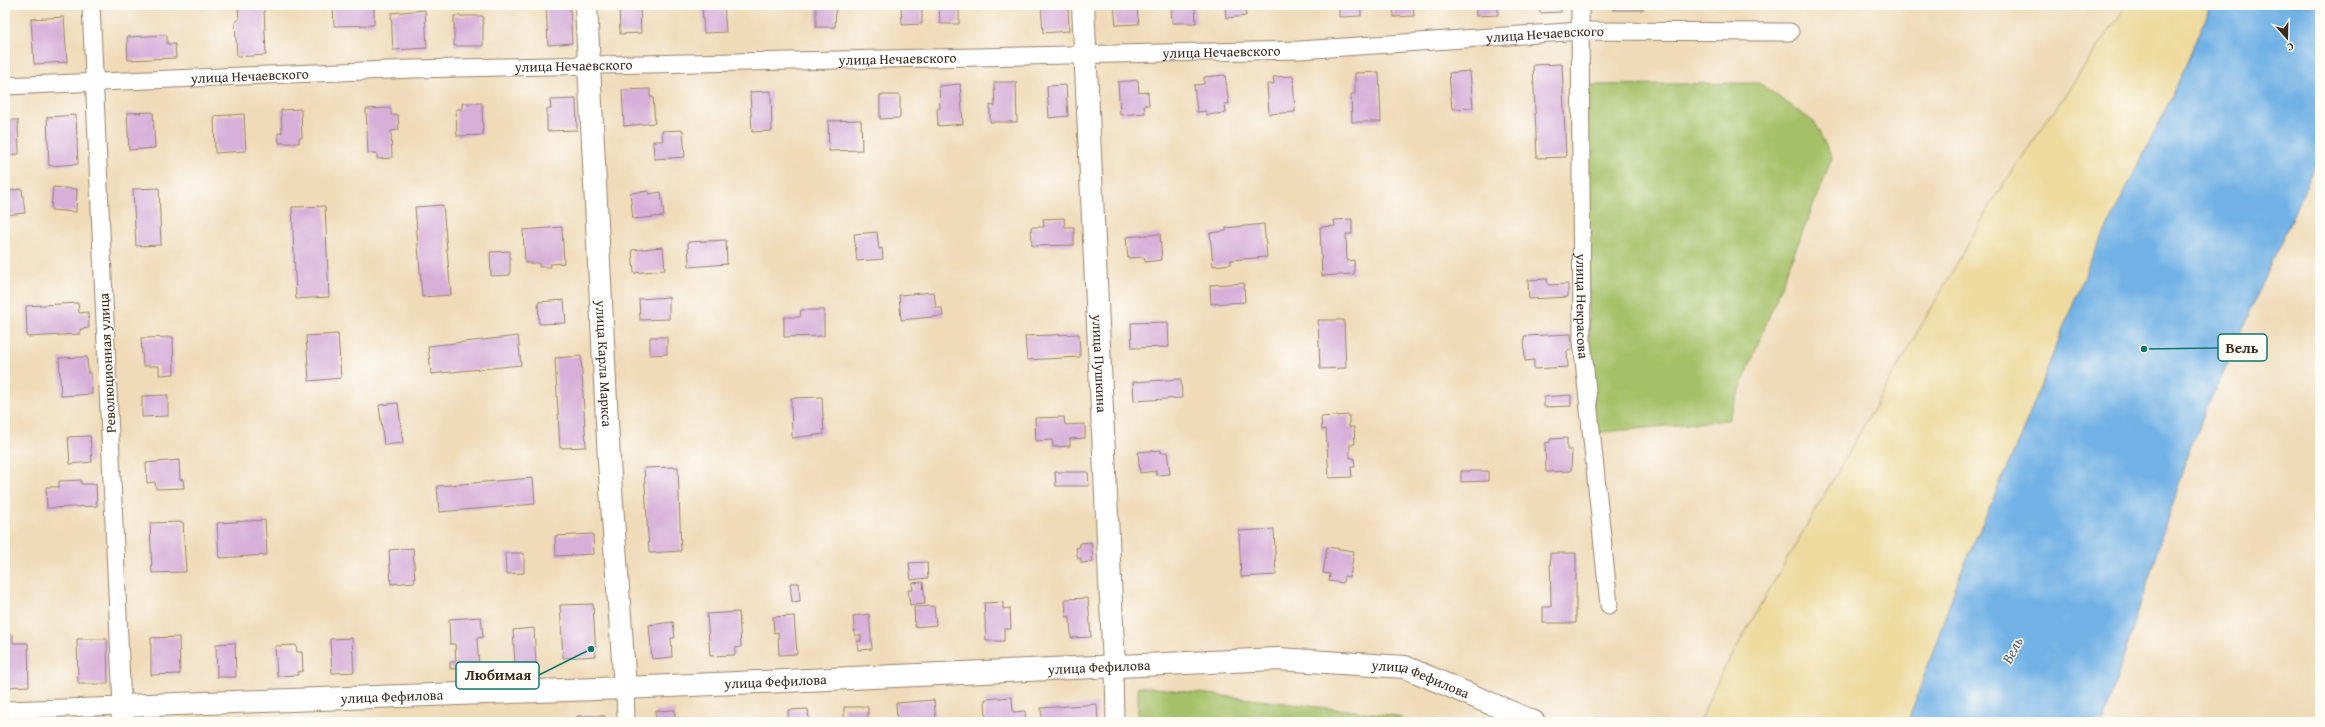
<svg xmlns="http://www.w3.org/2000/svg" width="2325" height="727" font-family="'Gentium Book Plus',serif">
  <rect width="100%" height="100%" fill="#fdfcf7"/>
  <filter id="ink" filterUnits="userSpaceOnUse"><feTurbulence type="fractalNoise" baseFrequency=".025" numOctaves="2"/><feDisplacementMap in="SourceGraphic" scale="8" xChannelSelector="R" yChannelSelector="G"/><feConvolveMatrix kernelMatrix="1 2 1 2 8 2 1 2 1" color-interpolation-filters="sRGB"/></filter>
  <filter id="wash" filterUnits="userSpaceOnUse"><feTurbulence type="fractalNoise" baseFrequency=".012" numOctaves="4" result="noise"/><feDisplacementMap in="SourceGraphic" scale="16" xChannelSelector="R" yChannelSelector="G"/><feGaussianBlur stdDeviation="0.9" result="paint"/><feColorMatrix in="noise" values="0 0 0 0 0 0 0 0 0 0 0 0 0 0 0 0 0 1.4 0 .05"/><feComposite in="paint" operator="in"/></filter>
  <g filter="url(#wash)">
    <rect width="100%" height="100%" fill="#f0dbb9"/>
    <path fill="#a5c167" stroke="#707642" d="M 1759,83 L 1814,122 L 1832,158 L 1728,420 L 1594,433 L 1579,127 L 1587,85 Z
      M 1138,686 L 1397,716 L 1406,722 L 1138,722 Z"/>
    <path fill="#eeda9e" stroke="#94825e" d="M 2127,5 L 2212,5 L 2173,94 L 2088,266 L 2022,433 L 1959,577 L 1908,722 L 1699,722 L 1720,676 L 1998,192 Z"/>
    <path fill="#71b1e5" stroke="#566e82" d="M 2212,5 L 2320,5 L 2320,155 L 2191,444 L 2103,722 L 1908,722 L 1959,577 L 2022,433 L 2088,266 L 2173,94 Z"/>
    <g id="blocks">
      <path fill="#d7afd9" d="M 333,5 L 374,5 L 374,25 L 334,26 Z
        M 546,5 L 570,5 L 572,43 L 548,45 Z
        M 619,5 L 640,5 L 641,33 L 620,34 Z
        M 702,5 L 724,5 L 726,32 L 704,33 Z
        M 816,5 L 836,5 L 835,27 L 816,27 Z
        M 901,5 L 922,5 L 922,24 L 902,25 Z
        M 939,5 L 959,5 L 959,24 L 940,24 Z
        M 1041,5 L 1068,5 L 1069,31 L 1043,33 Z
        M 1114,5 L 1133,5 L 1133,9 L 1137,9 L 1139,24 L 1116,25 Z
        M 1171,5 L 1195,5 L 1196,23 L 1172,23 Z
        M 1225,5 L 1245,5 L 1246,16 L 1226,18 Z
        M 1339,5 L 1361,5 L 1361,16 L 1339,17 Z
        M 1393,5 L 1413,5 L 1414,16 L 1394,17 Z
        M 1475,5 L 1498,5 L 1498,15 L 1476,16 Z
        M 1540,5 L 1561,5 L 1561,12 L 1540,13 Z
        M 1613,5 L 1643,5 L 1643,10 L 1613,10 Z
        M 264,7 L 266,55 L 237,57 L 235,23 L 239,19 L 238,9 Z
        M 425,10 L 427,48 L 393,50 L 391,13 Z
        M 454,16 L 483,16 L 483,46 L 454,46 Z
        M 64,17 L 67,62 L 34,64 L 31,19 Z
        M 167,35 L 167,44 L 175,44 L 176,58 L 128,60 L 127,37 Z
        M 1562,64 L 1566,157 L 1537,158 L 1533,65 Z
        M 1470,71 L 1473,108 L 1452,109 L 1449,73 Z
        M 1379,72 L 1381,122 L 1352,122 L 1351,94 L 1355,94 L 1355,73 Z
        M 1225,75 L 1229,104 L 1225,104 L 1226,113 L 1206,115 L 1206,111 L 1197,112 L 1194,85 L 1204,84 L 1204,77 Z
        M 1293,76 L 1295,112 L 1269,114 L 1267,84 L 1274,84 L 1273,77 Z
        M 1138,80 L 1139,93 L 1148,92 L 1149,105 L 1144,105 L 1145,113 L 1120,115 L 1118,82 Z
        M 994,82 L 1016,82 L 1017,122 L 990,122 L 990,105 L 995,106 Z
        M 960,84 L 963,124 L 938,126 L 937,109 L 940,108 L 939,86 Z
        M 1066,85 L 1068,116 L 1049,118 L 1047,86 Z
        M 650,89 L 650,97 L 653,97 L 655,123 L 624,126 L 622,90 Z
        M 771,91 L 772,131 L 752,132 L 750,92 Z
        M 880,95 L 900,95 L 900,118 L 880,119 Z
        M 576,99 L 577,130 L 547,131 L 547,109 L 551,109 L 550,100 Z
        M 462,103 L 482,103 L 483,135 L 457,136 L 456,109 L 462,109 Z
        M 391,108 L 391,115 L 398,115 L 399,130 L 391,131 L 392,158 L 377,159 L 377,153 L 368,153 L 366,109 Z
        M 301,109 L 302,138 L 299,138 L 299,143 L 279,143 L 278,133 L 282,133 L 281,110 Z
        M 153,112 L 155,148 L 129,150 L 127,113 Z
        M 244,114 L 246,151 L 215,153 L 214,116 Z
        M 76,115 L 78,164 L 49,166 L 47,117 Z
        M 5,120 L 18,120 L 19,154 L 5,155 Z
        M 861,120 L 862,150 L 829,151 L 828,121 Z
        M 683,130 L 685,157 L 654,159 L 653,141 L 663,141 L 662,131 Z
        M 53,187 L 77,189 L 76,212 L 51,210 Z
        M 159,188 L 161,245 L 136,246 L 133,189 Z
        M 22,189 L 25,213 L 6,215 L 5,191 Z
        M 649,191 L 649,194 L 661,192 L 664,216 L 633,219 L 630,193 Z
        M 443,205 L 451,295 L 422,297 L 415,207 Z
        M 325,206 L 329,297 L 296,299 L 292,207 Z
        M 1064,218 L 1065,227 L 1074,227 L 1074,245 L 1032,246 L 1031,227 L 1044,227 L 1043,219 Z
        M 1352,219 L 1352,234 L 1346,234 L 1347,261 L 1354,260 L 1354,274 L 1322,276 L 1320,227 L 1335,226 L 1334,220 Z
        M 1264,224 L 1267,257 L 1231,260 L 1231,264 L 1213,266 L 1210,233 L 1226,231 L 1226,228 Z
        M 562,227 L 564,263 L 550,264 L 551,267 L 539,267 L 539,263 L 525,263 L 523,230 Z
        M 877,232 L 879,249 L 882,248 L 883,259 L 857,261 L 854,234 Z
        M 1160,234 L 1162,260 L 1145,262 L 1144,257 L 1128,258 L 1126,237 Z
        M 726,240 L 727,264 L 689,267 L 688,242 Z
        M 663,247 L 665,270 L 634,273 L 632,250 Z
        M 510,251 L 510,275 L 491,276 L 490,252 Z
        M 1547,279 L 1548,285 L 1568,284 L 1568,297 L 1529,299 L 1528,280 Z
        M 1244,283 L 1245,302 L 1211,304 L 1210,285 Z
        M 934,292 L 936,308 L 942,308 L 943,316 L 901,320 L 899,295 Z
        M 669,297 L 669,319 L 640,320 L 639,299 Z
        M 564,300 L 566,323 L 539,324 L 538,302 Z
        M 78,303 L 79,313 L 88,312 L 89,328 L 80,329 L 80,334 L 27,337 L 26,306 Z
        M 801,310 L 824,310 L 824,336 L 784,337 L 784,317 L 800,317 Z
        M 1318,320 L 1344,320 L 1346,368 L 1320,369 Z
        M 1168,322 L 1169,347 L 1132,348 L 1131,323 Z
        M 338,334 L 341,378 L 309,381 L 306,336 Z
        M 1079,334 L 1080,357 L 1027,360 L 1025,336 Z
        M 1571,334 L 1572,350 L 1567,351 L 1568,367 L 1534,369 L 1534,360 L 1525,361 L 1524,336 Z
        M 518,336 L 521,365 L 431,374 L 428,346 Z
        M 173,337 L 174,374 L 159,375 L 159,366 L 143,366 L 141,338 Z
        M 650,337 L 667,337 L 667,354 L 650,355 Z
        M 581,356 L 586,447 L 560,448 L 555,358 Z
        M 87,357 L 88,373 L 91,373 L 92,394 L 61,396 L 59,358 Z
        M 1181,379 L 1182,398 L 1134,401 L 1133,382 Z
        M 168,395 L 168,416 L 142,417 L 142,396 Z
        M 1571,395 L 1571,406 L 1544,407 L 1544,397 Z
        M 822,397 L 824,434 L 792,438 L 791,398 Z
        M 398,403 L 403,443 L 384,445 L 379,405 Z
        M 1349,415 L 1349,427 L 1354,427 L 1355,444 L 1350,444 L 1350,458 L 1354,458 L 1355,467 L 1351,467 L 1352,477 L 1329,478 L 1326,429 L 1322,430 L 1321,417 Z
        M 1064,417 L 1065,425 L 1085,424 L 1085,438 L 1070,439 L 1070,446 L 1053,447 L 1052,440 L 1036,441 L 1035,418 Z
        M 90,436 L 92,462 L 70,464 L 68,437 Z
        M 1567,438 L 1567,450 L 1572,450 L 1571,471 L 1546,472 L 1545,443 L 1550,442 L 1550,439 Z
        M 1161,450 L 1161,453 L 1167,452 L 1170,474 L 1156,475 L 1156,471 L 1140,473 L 1138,452 Z
        M 179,460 L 180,480 L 183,479 L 184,488 L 156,489 L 155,482 L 147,483 L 146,463 Z
        M 678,467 L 681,551 L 649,553 L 644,468 Z
        M 1461,471 L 1488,471 L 1488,481 L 1461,482 Z
        M 1055,472 L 1088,472 L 1089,486 L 1056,486 Z
        M 533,478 L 535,504 L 439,512 L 437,486 Z
        M 81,480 L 81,484 L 96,484 L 97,506 L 47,508 L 46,487 L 59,487 L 59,481 Z
        M 265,520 L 267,555 L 219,558 L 217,523 Z
        M 183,522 L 186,572 L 152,573 L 150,523 Z
        M 1274,529 L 1276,575 L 1241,577 L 1239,531 Z
        M 593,534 L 594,554 L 556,556 L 555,536 Z
        M 1091,542 L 1093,562 L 1081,563 L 1081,558 L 1078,559 L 1076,548 L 1080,547 L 1080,543 Z
        M 1327,547 L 1354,551 L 1350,577 L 1344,576 L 1343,583 L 1329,581 L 1330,574 L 1323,573 Z
        M 413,548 L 415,582 L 391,584 L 389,550 Z
        M 505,553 L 524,553 L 524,573 L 506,574 Z
        M 1550,553 L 1576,553 L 1576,623 L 1543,623 L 1543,607 L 1551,607 Z
        M 927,562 L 928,578 L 911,580 L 909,563 Z
        M 923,582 L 925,604 L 910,605 L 908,590 L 913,590 L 912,583 Z
        M 790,583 L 799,583 L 800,601 L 792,602 Z
        M 1088,598 L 1091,637 L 1071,638 L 1070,616 L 1066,617 L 1065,599 Z
        M 1003,602 L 1003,609 L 1010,608 L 1011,629 L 1004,629 L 1004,641 L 986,641 L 984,603 Z
        M 593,604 L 596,656 L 563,658 L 560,605 Z
        M 934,606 L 936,625 L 915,627 L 914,607 Z
        M 739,612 L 741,647 L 735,648 L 735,655 L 710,656 L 707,614 Z
        M 869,614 L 872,649 L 858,650 L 857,641 L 861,641 L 861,635 L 855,635 L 853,616 Z
        M 794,616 L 797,654 L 779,655 L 778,632 L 774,633 L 773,617 Z
        M 481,617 L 483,637 L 477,638 L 479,667 L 450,669 L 450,662 L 456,662 L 455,644 L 450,644 L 449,619 Z
        M 673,622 L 675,638 L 671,638 L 672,657 L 652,659 L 649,625 Z
        M 534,628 L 536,663 L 515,665 L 513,630 Z
        M 5,635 L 13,635 L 13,643 L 28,643 L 29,686 L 5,687 Z
        M 179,637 L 180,674 L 151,675 L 151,638 Z
        M 352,638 L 354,672 L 332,673 L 330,639 Z
        M 77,639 L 107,639 L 108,684 L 78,684 Z
        M 235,643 L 236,677 L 217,677 L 216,644 Z
        M 296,645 L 297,652 L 302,652 L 303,671 L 298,672 L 298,675 L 277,676 L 275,646 Z
        M 1012,697 L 1013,712 L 1025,711 L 1026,722 L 986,722 L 985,699 Z
        M 934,700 L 936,722 L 897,722 L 896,703 Z
        M 1097,704 L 1098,722 L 1042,722 L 1041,708 Z
        M 844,707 L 868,707 L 868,722 L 844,722 Z
        M 808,709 L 809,722 L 789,722 L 788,710 Z
        M 675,710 L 675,722 L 656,722 L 655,711 Z
        M 577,716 L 605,716 L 605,722 L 577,722 Z"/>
    </g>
  </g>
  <g filter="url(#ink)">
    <use href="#blocks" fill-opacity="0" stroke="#96826c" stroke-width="1"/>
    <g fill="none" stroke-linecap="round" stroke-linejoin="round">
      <defs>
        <g id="minor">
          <path id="s1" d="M 1580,5 L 1582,341 L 1609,605"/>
          <path id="s2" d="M 5,86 L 413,69 L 1300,50 L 1581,31 L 1790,32"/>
          <path d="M 1114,666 L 1115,722"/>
          <path d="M 625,688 L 626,722"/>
          <path d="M 5,710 L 122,706 L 91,5"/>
        </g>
        <g id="major">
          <path id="s3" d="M 586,5 L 609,461 L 625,688"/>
          <path id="s4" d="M 1083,5 L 1114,666"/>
          <path id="s5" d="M 123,722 L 122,706 L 625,688 L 1278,659 L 1405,667 L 1534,722"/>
        </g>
      </defs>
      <use href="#minor" stroke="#96826c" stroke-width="19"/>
      <use href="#major" stroke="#96826c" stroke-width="24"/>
      <use href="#minor" stroke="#fff" stroke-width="17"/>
      <use href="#major" stroke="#fff" stroke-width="22"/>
    </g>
  </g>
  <g text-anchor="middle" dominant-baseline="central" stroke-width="3" stroke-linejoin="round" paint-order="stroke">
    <g font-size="14" fill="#3b2a1e" stroke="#fdfcf7">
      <text stroke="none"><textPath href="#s2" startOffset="1541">улица Нечаевского</textPath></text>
      <text stroke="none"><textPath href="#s2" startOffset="1217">улица Нечаевского</textPath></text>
      <text stroke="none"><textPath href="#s2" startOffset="893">улица Нечаевского</textPath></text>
      <text stroke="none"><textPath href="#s2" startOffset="569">улица Нечаевского</textPath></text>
      <text stroke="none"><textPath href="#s2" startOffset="245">улица Нечаевского</textPath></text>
      <text stroke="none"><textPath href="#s1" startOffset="301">улица Некрасова</textPath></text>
      <text transform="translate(107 363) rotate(-93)">Революционная улица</text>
      <text stroke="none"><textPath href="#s4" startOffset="359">улица Пушкина</textPath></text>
      <text stroke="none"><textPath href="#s3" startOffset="359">улица Карла Маркса</textPath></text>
      <text stroke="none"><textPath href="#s5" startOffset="994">улица Фефилова</textPath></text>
      <text stroke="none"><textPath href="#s5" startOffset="1318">улица Фефилова</textPath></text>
      <text stroke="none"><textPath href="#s5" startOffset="670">улица Фефилова</textPath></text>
      <text stroke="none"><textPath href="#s5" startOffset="286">улица Фефилова</textPath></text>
    </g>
    <g font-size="15" font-style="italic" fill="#4e5964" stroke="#fdfcf7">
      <text transform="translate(2012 650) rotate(-62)">Вель</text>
    </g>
  </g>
  <path fill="none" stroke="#0f766e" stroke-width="1.5" d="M2144 349L2218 348M591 649L539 675"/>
  <g fill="#0f766e" stroke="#fdfcf7" stroke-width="1.5">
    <circle cx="2144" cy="349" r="4"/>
    <circle cx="591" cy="649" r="4"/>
  </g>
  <g fill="#fdfcf7" stroke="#0f766e" stroke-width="1.5">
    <rect x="2218" y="334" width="49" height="27" rx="4"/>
    <rect x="456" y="662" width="83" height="27" rx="4"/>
  </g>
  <g font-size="15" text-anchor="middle" font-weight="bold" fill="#3b2a1e">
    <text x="2242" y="353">Вель</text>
    <text x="498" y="680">Любимая</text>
  </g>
  <rect width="2325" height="727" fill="none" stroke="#fdfcf7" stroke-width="20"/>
  <g transform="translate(2287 38) rotate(160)" stroke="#fdfcf7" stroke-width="3" paint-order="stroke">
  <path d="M0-3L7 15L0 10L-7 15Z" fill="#3b2a1e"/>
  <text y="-6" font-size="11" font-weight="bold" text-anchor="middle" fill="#3b2a1e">С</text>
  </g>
</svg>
